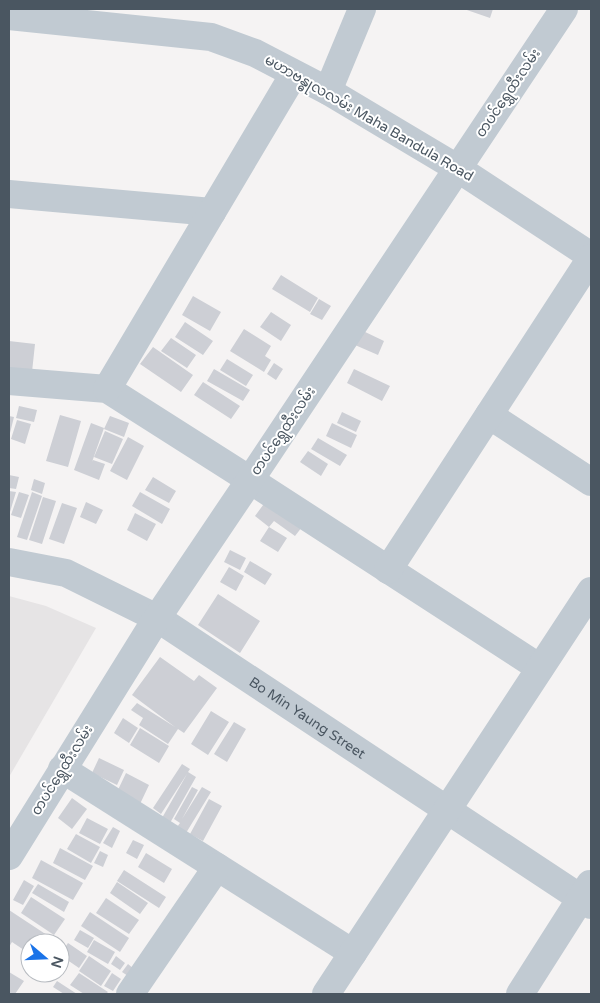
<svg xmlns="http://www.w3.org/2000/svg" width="600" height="1003" font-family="'Varela Round','Noto Sans Myanmar',sans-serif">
  <rect width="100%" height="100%" fill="#f5f3f3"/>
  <path fill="#e6e4e5" d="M 9,596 L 46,606 L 96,628 L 9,777 Z"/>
  <path fill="#cdcfd5" d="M 464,9 L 493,9 L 490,18 Z
    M 281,275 L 318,298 L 310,312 L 272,289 Z
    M 193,296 L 221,312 L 210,331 L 182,315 Z
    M 319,299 L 331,306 L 322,320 L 310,314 Z
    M 271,312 L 291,325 L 281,341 L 260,327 Z
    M 185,322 L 213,341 L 203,355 L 175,337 Z
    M 244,329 L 271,346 L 265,356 L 271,360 L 264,372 L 230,351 Z
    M 361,330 L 384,341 L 378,355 L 355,345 Z
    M 171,338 L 196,355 L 187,368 L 161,351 Z
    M 9,341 L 35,344 L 32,372 L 9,370 Z
    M 153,347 L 193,375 L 181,392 L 140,364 Z
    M 227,359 L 253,375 L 246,386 L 220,370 Z
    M 274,363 L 283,369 L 276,380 L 267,374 Z
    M 214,369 L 250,390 L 243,401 L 207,381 Z
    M 354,369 L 390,386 L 382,401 L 347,383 Z
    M 203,382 L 240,406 L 231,419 L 194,395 Z
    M 19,406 L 37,410 L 34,422 L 16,418 Z
    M 342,412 L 361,421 L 356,432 L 337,423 Z
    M 60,415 L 81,421 L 68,467 L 46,461 Z
    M 9,416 L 14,417 L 9,437 Z
    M 110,416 L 129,423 L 124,437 L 104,429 Z
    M 17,420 L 31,424 L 25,444 L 11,439 Z
    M 91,423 L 104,428 L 92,462 L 93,460 L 105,464 L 99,480 L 74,470 Z
    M 332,423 L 357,435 L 351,448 L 326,436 Z
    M 105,431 L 123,439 L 112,464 L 94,457 Z
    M 128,437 L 144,446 L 127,480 L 110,471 Z
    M 318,438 L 347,455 L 340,466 L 311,449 Z
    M 308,451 L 328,464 L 321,476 L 300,462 Z
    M 9,475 L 19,477 L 16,489 L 9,488 Z
    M 153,477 L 176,491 L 169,503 L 145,490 Z
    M 34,479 L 45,483 L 42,494 L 31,490 Z
    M 9,491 L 16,492 L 10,512 L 9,512 Z
    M 19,492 L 29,495 L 21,518 L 11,515 Z
    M 32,492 L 42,496 L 27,540 L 17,537 Z
    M 140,492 L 170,509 L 162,524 L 132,506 Z
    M 43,497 L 56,501 L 42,544 L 29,540 Z
    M 266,501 L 302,527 L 295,536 L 274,521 L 269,527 L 255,516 Z
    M 86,502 L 103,510 L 96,524 L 80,517 Z
    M 62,503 L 77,508 L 64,544 L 49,539 Z
    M 135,513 L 156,524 L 147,541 L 127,530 Z
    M 269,527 L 287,538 L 278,552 L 260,541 Z
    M 230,550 L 246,558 L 240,570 L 224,562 Z
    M 250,561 L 272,574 L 265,585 L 244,572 Z
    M 229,567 L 244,576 L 236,591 L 220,582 Z
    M 218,594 L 260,621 L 240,653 L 198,625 Z
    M 160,657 L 194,681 L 199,675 L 217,688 L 184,733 L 178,729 L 168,744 L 139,725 L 143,718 L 131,710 L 137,703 L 175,727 L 132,695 Z
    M 211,711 L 229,722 L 208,755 L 191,744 Z
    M 123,718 L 138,728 L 129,743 L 114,733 Z
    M 234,722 L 246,729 L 227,762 L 214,754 Z
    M 140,728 L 169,746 L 159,763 L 130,745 Z
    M 99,758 L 124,770 L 117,785 L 92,773 Z
    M 182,764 L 190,769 L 188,772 L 196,777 L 170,823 L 162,818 L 187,774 L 161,814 L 153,808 Z
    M 126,773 L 149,785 L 140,804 L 117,792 Z
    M 192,787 L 198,790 L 182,819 L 202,787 L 211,792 L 186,833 L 177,827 L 180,823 L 174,819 Z
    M 72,798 L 87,809 L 72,829 L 58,818 Z
    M 209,799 L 222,806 L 203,841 L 190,834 Z
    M 87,818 L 108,829 L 100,844 L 79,833 Z
    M 113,827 L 120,831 L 112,848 L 103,843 Z
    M 76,834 L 100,847 L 91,863 L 67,849 Z
    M 133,840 L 144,845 L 137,859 L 126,853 Z
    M 60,848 L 93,866 L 85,880 L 53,863 Z
    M 100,851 L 108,855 L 103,867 L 94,863 Z
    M 146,853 L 172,869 L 164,883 L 138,867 Z
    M 41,860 L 83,883 L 73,900 L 32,878 Z
    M 124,870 L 166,897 L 159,908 L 117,881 Z
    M 24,880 L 34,886 L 23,905 L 13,900 Z
    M 117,882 L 148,903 L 140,914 L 110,893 Z
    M 38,884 L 69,902 L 64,912 L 32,893 Z
    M 31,897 L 65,919 L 54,935 L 21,913 Z
    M 106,898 L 139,920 L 129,934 L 96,913 Z
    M 9,910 L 53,939 L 51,943 L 30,943 L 30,954 L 12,942 L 9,947 Z
    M 90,912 L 129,938 L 120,952 L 81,926 Z
    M 80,930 L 94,938 L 88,948 L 74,940 Z
    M 94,940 L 115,952 L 108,964 L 87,952 Z
    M 68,943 L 87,956 L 79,968 L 60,955 Z
    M 89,956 L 111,971 L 101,986 L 79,971 Z
    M 116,956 L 125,963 L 120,970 L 111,964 Z
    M 128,964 L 134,969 L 128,976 L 122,972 Z
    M 9,972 L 24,981 L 15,994 L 9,994 Z
    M 79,973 L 108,992 L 106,994 L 84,994 L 70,985 Z
    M 112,973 L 121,979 L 113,991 L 104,986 Z
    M 57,981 L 77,994 L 64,994 L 53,987 Z"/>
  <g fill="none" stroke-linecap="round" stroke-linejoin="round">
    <g stroke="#c1cad2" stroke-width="28">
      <path d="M 9,16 L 211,37 L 255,53 L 328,91 L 457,168 L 591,256"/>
      <path d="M 328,91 L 362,9"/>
      <path d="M 9,194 L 212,212"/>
      <path d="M 9,381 L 107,389 L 250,480 L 540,668"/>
      <path d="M 107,389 L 294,74"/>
      <path d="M 489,415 L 591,482"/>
      <path id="s1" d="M 9,562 L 66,573 L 157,618 L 591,905"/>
      <path d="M 388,570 L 591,258"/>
      <path d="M 62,769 L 353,953"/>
      <path d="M 9,856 L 157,618 L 250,480 L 564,9"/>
      <path d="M 130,994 L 217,867"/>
      <path d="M 326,994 L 591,591"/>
      <path d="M 520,994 L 590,884"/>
    </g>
  </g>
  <g text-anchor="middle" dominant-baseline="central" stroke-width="4" stroke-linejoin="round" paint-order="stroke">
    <g font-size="14" fill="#4a5661" stroke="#fff">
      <text transform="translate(508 93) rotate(-56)">တပင်ရွှေထီးလမ်း</text>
      <text transform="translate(369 118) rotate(30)">မဟာဗန္ဓုလလမ်း Maha Bandula Road</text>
      <text transform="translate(283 431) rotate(-56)">တပင်ရွှေထီးလမ်း</text>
      <text stroke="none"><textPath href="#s1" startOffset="340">Bo Min Yaung Street</textPath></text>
      <text transform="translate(62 770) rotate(-58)">တပင်ရွှေထီးလမ်း</text>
    </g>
  </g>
  <rect width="600" height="1003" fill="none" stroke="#4a5661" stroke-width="20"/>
  <g transform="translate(45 958) rotate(109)"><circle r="24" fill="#ffffff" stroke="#b7bbc0"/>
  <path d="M0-4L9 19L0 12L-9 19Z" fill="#1a73e8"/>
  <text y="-8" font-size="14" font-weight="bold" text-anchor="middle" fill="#4a5661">N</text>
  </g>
</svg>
